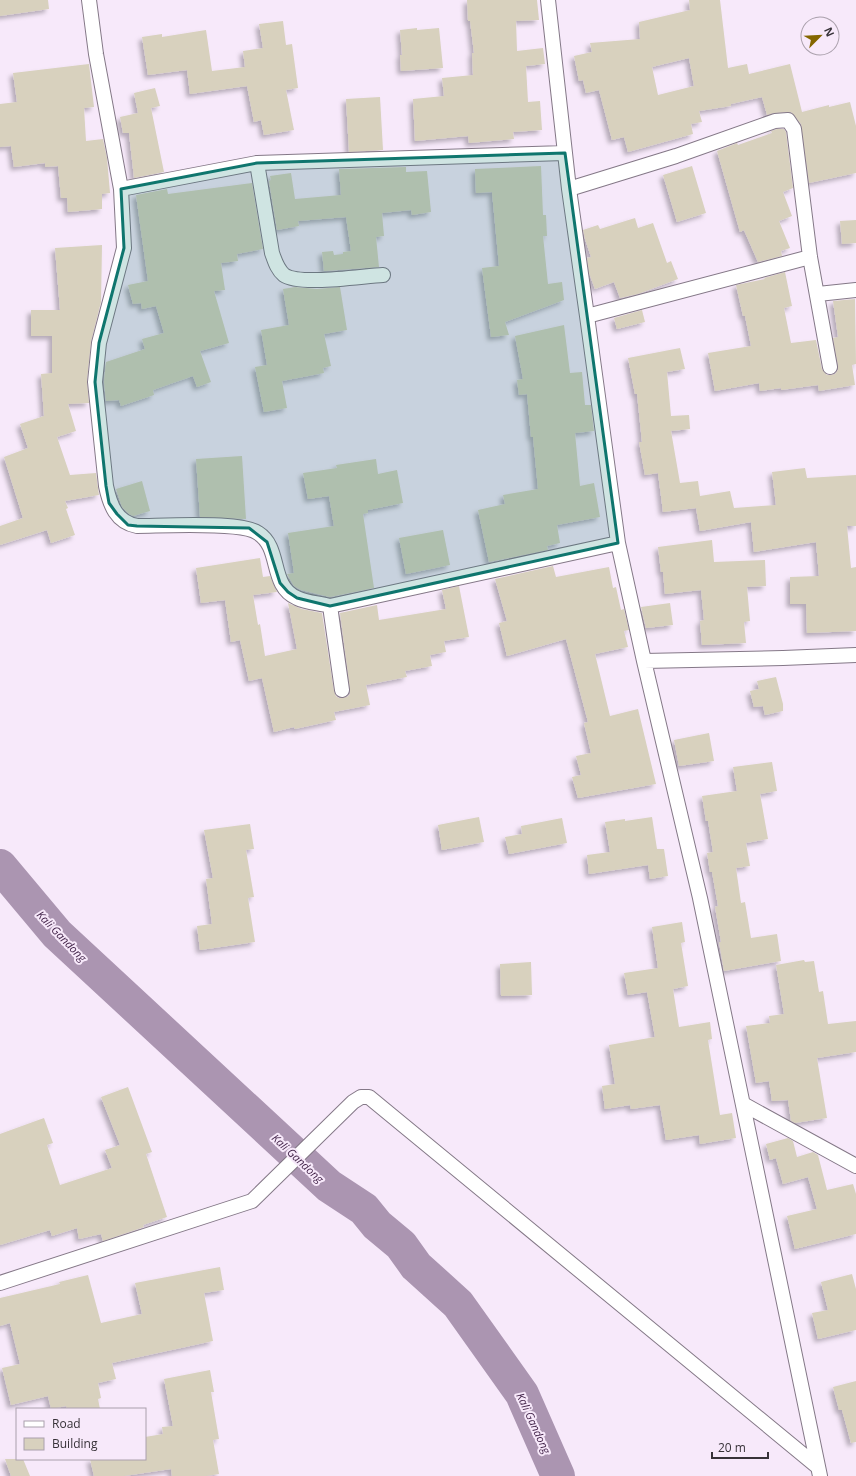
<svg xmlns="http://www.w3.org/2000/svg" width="856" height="1476" font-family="'Open Sans',sans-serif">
  <defs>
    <filter id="shadow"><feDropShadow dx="-3.5" dy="3.5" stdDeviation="2" flood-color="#0004"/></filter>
  </defs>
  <rect width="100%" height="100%" fill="#f7e9fa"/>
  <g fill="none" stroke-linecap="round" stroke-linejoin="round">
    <path stroke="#ab95b1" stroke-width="34" d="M 0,866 L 57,934 L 329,1186 L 364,1209 L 377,1225 L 401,1245 L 416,1266 L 458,1304 L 522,1394 L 558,1476"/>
  </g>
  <path fill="#d8d1be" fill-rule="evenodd" filter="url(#shadow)" d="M 0,0 L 48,0 L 49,9 L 0,16 Z
    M 467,0 L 537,0 L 539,20 L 516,21 L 517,51 L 543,48 L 545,64 L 526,66 L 528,102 L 540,101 L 542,130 L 513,132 L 514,139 L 469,143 L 468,136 L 415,141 L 413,99 L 444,96 L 442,78 L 473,75 L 472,53 L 474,53 L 470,21 L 468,21 Z
    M 689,0 L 720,0 L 728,68 L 747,64 L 749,74 L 790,64 L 802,112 L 829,105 L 829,107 L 850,102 L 856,126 L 856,173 L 809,183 L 801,124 L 791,112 L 774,113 L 767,115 L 762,97 L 731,104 L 731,106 L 699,111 L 702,122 L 691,124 L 693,134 L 628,152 L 624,137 L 612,140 L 599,90 L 586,93 L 583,80 L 579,81 L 574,56 L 592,52 L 590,43 L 640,39 L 639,22 L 690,10 ZM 689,58 L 694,86 L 658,95 L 652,67 Z
    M 283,21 L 286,45 L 292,44 L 298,88 L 286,90 L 294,130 L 264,135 L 261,120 L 254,122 L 247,86 L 190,94 L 187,70 L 148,75 L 142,37 L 162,34 L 162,37 L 206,30 L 212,71 L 245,67 L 243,51 L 263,48 L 259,24 Z
    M 417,28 L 417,30 L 439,28 L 443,68 L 401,71 L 400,55 L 402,55 L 400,30 Z
    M 89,64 L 94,107 L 84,108 L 86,141 L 103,139 L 107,158 L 110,193 L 102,194 L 102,209 L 68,212 L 67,198 L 61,198 L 58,166 L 45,167 L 45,163 L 14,167 L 11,146 L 0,147 L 0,104 L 17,102 L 13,73 Z
    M 155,88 L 160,106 L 151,108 L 164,172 L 134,178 L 129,133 L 123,133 L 120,117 L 138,113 L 134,93 Z
    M 380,97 L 383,150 L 349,152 L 346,99 Z
    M 777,129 L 784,129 L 786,132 L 793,188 L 783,192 L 792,216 L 779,221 L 790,248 L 781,251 L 782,256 L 758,262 L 744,230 L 740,232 L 717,151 L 737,143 L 738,145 L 772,133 L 771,131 Z
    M 541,166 L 543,215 L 546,215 L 547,236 L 543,236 L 548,284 L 562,282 L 564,300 L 505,322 L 509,335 L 491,337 L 482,268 L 499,266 L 492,192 L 476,193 L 475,169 Z
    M 692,166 L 706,213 L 677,222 L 663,175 Z
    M 406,167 L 406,172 L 427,171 L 431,212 L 412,215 L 411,210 L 382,213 L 384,236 L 376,237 L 379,267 L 324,271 L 322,252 L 333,251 L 334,255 L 343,254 L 343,252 L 351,251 L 346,217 L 298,221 L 299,226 L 277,230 L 269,181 L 271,180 L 270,176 L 291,173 L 295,199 L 341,195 L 339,169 Z
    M 252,183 L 263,249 L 237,254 L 238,261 L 221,263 L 225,290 L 214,291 L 229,343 L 200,351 L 211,382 L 197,387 L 193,376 L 153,390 L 154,395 L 121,406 L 119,400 L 106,401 L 104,382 L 106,362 L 145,349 L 142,339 L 164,333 L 156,306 L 142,309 L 141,303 L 133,304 L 128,285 L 148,281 L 136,195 L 167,189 L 168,194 Z
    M 635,218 L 638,228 L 653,223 L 667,263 L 671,261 L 678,279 L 638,294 L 620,298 L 614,282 L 595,289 L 589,273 L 587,258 L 591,257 L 585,239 L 583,230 L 598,225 L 600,229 Z
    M 856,220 L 856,243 L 842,244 L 840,221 Z
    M 102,245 L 101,302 L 91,342 L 87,381 L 89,403 L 68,404 L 76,431 L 57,437 L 70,475 L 96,473 L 99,495 L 65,501 L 68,508 L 66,509 L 75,535 L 51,543 L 47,530 L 0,545 L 0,526 L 23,518 L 4,457 L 28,448 L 20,424 L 44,416 L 41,374 L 52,373 L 52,336 L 31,336 L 31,310 L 60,310 L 55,248 Z
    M 785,272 L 792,306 L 784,308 L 791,343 L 816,340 L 822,369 L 827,375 L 831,375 L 835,374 L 838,370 L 838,366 L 833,338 L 838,337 L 833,301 L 855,299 L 856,364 L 852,365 L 855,385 L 819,391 L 818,385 L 781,390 L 781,388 L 760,391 L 759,383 L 715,391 L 708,353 L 751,346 L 745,316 L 743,316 L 736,285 L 765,279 L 764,278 Z
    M 295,287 L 317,289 L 340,287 L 347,330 L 324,334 L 331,366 L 323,368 L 324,373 L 282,381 L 287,408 L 264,412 L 255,367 L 267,365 L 261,330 L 289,325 L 283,289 Z
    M 642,310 L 645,322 L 617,329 L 614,318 Z
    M 564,325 L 570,373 L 582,372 L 585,405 L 591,405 L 594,431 L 575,433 L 580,486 L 594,483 L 600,517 L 557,525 L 560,543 L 547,546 L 548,550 L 489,562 L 478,510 L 505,504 L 503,495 L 538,489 L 533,437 L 531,437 L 527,394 L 519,395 L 517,380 L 523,379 L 515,336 Z
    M 680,348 L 685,369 L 667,372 L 671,416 L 689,415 L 690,429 L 671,431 L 680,483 L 698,481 L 700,496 L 730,491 L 734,508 L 776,505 L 772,472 L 805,468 L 807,478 L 856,475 L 856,526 L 847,526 L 851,568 L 856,567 L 856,631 L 807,633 L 806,604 L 790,604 L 790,577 L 819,576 L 816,542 L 754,552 L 751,522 L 700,531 L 696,508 L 663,512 L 658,473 L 645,475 L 639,442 L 642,442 L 637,394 L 635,394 L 628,358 Z
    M 242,456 L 246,519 L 200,517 L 196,459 Z
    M 376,459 L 378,474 L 397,470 L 403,503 L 368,510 L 368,513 L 363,514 L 374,588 L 330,597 L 301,590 L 294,586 L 287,574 L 294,573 L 288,533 L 334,526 L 329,496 L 308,499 L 303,473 L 337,468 L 336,465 Z
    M 142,481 L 150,511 L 133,516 L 129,514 L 122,507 L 116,489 Z
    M 443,530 L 450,565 L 406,574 L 399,538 Z
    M 712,540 L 714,562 L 765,560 L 766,586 L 747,587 L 750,621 L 744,622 L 746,643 L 702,645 L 700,621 L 704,620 L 701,590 L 665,594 L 663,572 L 661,572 L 658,547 Z
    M 260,558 L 263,577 L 270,576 L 277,592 L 253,595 L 258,625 L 260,624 L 265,656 L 297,649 L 288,603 L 302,609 L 322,613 L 334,691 L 336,696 L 339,698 L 347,697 L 350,694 L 350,689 L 340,613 L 377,605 L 379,620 L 446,609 L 442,590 L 459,586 L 469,637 L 444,641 L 446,652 L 430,655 L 432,666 L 405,671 L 407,677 L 366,685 L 370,705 L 334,712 L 336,720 L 295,729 L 294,727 L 274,732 L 262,678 L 249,681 L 240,640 L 231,642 L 225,600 L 201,603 L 196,568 Z
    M 553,566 L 556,577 L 609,567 L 613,588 L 616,587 L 621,610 L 624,609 L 629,630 L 624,631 L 628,647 L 595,654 L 610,716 L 638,709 L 656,784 L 578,798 L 572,777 L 581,775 L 576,756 L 591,753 L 584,723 L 588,722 L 566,639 L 507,656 L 499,623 L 507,621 L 495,579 Z
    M 670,603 L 673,625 L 646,628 L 641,607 Z
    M 776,677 L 783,704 L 783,711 L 765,715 L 763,706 L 754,707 L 750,691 L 759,689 L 757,681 Z
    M 709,733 L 714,761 L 679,766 L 674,740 Z
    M 772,762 L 777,791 L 760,794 L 768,839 L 746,843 L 750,866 L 736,868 L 741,903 L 745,902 L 751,938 L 777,934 L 781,961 L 724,971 L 719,942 L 721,942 L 715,907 L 718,906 L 712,872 L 710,872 L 707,853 L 713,852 L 708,821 L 706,821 L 702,796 L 737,791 L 733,767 Z
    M 479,817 L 484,842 L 442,850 L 438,825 Z
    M 652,817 L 657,849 L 664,849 L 668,876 L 650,879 L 648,865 L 589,874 L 587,855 L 610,852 L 605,822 L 625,819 L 625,821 Z
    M 562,818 L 567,843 L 509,854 L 505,837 L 522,834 L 521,826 Z
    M 250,824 L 254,849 L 246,850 L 254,897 L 248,898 L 255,942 L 200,950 L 197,926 L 212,924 L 206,879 L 213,878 L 204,830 Z
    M 682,922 L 685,942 L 681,943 L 688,986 L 673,989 L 679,1027 L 710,1022 L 712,1039 L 708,1040 L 720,1115 L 732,1113 L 736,1138 L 700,1144 L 699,1135 L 666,1140 L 660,1105 L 631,1109 L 630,1105 L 605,1109 L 602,1086 L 615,1084 L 609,1045 L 655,1037 L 647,992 L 628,995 L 624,973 L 658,968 L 652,927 Z
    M 804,960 L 805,962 L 814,961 L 819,992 L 823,991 L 828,1024 L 856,1021 L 856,1052 L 817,1058 L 827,1118 L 795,1123 L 791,1121 L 788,1100 L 772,1101 L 769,1081 L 756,1083 L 746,1026 L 770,1023 L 769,1016 L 784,1014 L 776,965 Z
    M 531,962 L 532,995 L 501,996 L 500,964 Z
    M 128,1087 L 152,1152 L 146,1154 L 167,1217 L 143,1225 L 144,1227 L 103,1241 L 101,1234 L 79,1239 L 77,1228 L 52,1236 L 50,1230 L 0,1245 L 0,1134 L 44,1118 L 53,1143 L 47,1145 L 60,1185 L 112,1168 L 105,1150 L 120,1145 L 101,1097 Z
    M 788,1138 L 793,1141 L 797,1157 L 813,1152 L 818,1155 L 827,1190 L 853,1184 L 856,1194 L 856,1234 L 795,1249 L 787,1216 L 817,1209 L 808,1177 L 783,1184 L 776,1158 L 770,1160 L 766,1144 Z
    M 220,1267 L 224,1290 L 204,1293 L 213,1341 L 112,1363 L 116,1379 L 98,1383 L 101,1398 L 98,1399 L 100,1409 L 67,1409 L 66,1406 L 51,1409 L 48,1396 L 11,1405 L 2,1368 L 20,1364 L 10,1323 L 0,1326 L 0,1298 L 60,1284 L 59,1282 L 88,1275 L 101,1323 L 142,1314 L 135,1283 Z
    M 852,1274 L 856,1289 L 856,1330 L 818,1339 L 812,1313 L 828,1310 L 821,1282 Z
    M 210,1370 L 214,1392 L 211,1392 L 219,1439 L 213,1440 L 219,1474 L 206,1476 L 172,1476 L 171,1469 L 124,1476 L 94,1476 L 90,1459 L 145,1459 L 145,1437 L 163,1434 L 162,1427 L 173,1426 L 164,1379 Z
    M 856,1381 L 856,1442 L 851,1443 L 842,1410 L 839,1410 L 833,1387 Z
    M 5,1459 L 23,1459 L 30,1476 L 11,1476 Z"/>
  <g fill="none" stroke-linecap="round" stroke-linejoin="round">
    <defs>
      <path id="street" d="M 89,0 L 96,54 L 121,189 L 124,248 L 99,343 L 95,382 L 106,486 C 110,505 116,522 137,526 C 161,526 241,521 258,533 C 282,548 269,586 297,598 C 307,603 320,603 330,606 L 618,543
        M 548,0 L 569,189 L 587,316 L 618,543 L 644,661 L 700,898 L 820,1476
        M 257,163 L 272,253 C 275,261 277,269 284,275 C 300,286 362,276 383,275
        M 121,189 L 257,163 L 565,153
        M 569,189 L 676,156 L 775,121 L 788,120 L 794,129 L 810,257 L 830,367
        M 818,294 L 856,290
        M 587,316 L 810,257
        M 330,606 L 342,690
        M 644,661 L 783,658 L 856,655
        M 743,1104 L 856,1166
        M 0,1283 L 252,1201 L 353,1102 L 361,1097 L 369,1097 L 818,1467"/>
    </defs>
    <use href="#street" stroke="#847887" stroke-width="16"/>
    <use href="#street" stroke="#fff" stroke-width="14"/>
  </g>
  <path fill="#0f766e" fill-opacity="0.2" stroke="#0f766e" stroke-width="3" stroke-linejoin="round" d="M 565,153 L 618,543 L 330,606 L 297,598 L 288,592 L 280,583 L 267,542 L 249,528 L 137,526 L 128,525 L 117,514 L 109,503 L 106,486 L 95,382 L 99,343 L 124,248 L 121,189 L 257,163 Z"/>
  <g text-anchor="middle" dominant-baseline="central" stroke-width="4" stroke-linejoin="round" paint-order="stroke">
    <g font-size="11" font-style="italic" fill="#3d1e44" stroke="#f7e9fa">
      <text transform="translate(62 936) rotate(46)">Kali Gandong</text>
      <text transform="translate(298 1158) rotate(43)">Kali Gandong</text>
      <text transform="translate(534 1423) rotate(65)">Kali Gandong</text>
    </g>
  </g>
  <rect x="16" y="1408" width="130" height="52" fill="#f7e9fa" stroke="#aaa0ac"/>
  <rect x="24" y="1421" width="20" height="6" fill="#ffffff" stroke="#aaa0ac"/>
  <text x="52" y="1428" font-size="12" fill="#373238">Road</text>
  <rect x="24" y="1438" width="20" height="12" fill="#d8d1be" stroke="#aaa0ac"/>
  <text x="52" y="1448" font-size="12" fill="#373238">Building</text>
  <g transform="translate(820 36) rotate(66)"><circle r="19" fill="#f7e9fa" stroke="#aaa0ac"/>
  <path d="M0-3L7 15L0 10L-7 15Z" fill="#846600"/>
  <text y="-6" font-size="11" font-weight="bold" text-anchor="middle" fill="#373238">N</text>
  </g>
  <path d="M712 1452v6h56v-6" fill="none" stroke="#373238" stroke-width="2"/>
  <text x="718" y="1452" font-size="12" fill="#373238" stroke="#f7e9fa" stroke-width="3" paint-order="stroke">20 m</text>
</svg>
